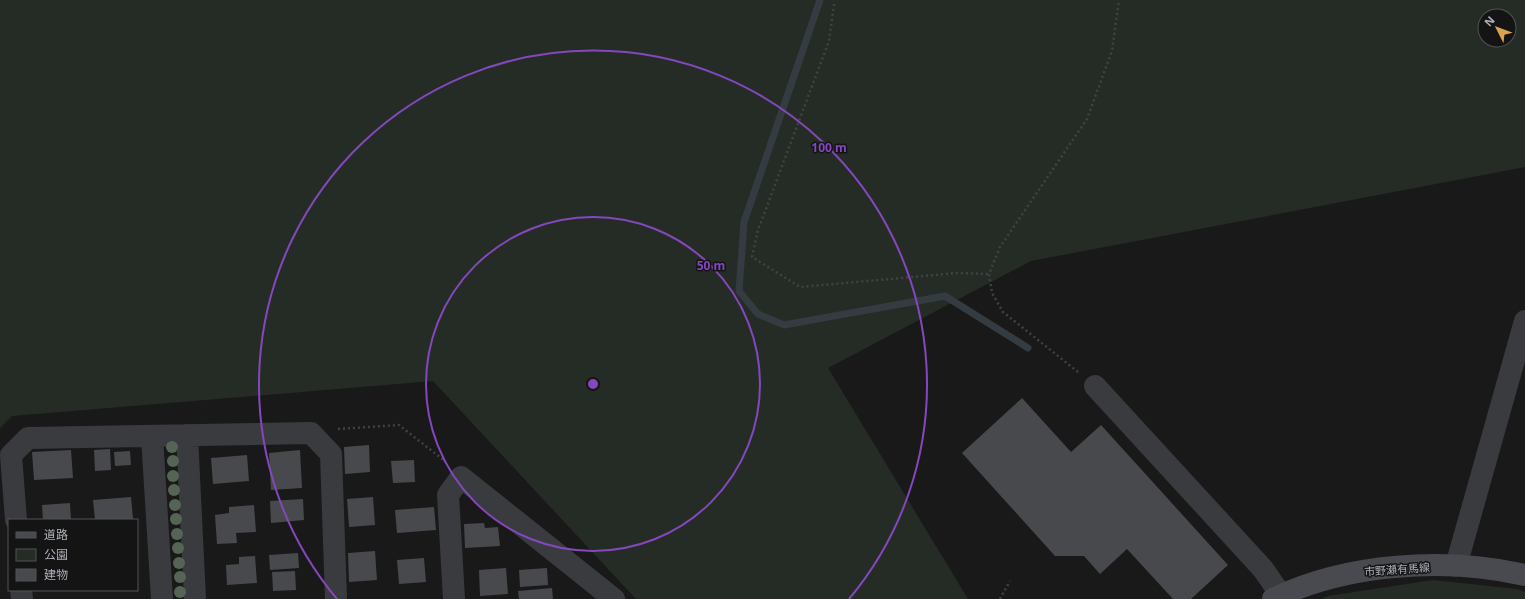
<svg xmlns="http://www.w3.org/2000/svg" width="1525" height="599" font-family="'Noto Sans','Noto Sans JP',sans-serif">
  <rect width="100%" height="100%" fill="#19191a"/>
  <path fill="#252c26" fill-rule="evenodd" d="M 0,0 L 1525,0 L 1525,167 L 1031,261 L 828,368 L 968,599 L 636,599 L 433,381 L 12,416 L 0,428 ZM 1485,16 L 1509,16 L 1509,40 L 1485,40 Z
    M 1433,580 L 1517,589 L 1525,592 L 1525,599 L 1321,599 L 1328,596 Z"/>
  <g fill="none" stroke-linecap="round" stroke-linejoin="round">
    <path stroke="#343c42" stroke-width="7" d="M 820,0 L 744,222 L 739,291 L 758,314 L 784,325 L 945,296 L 1028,348"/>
  </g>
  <path fill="#48494c" d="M 1022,398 L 1071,452 L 1101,425 L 1228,565 L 1191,599 L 1173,599 L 1127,549 L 1100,574 L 1084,556 L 1055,556 L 962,453 Z
    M 369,445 L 370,472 L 345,474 L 344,447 Z
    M 110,449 L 111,470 L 95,471 L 94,450 Z
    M 71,450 L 73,478 L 34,480 L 32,452 Z
    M 300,450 L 302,488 L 271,490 L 269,453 Z
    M 130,451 L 131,465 L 115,466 L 114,452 Z
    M 247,455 L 249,481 L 213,484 L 211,458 Z
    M 414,460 L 415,482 L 393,483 L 391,461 Z
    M 131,497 L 133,519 L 95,520 L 93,500 Z
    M 373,497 L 375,525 L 349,527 L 347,499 Z
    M 303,499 L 304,520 L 271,523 L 270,501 Z
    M 70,503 L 71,520 L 43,520 L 42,505 Z
    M 254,505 L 256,532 L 236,533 L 237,543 L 217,544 L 215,515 L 229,513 L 229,507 Z
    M 434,507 L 436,530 L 397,533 L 395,510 Z
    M 484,523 L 485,528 L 498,527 L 500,546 L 465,548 L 464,524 Z
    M 375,551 L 377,580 L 349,582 L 348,553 Z
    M 298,553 L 299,568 L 270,570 L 269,555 Z
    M 255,556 L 257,583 L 227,585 L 226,565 L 239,564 L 239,557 Z
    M 424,558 L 426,582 L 399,584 L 397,560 Z
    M 506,568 L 508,594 L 480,596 L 479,570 Z
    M 547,568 L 548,585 L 520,587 L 519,570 Z
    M 295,571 L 296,590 L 273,591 L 272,572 Z
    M 552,588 L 553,599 L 519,599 L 518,591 Z"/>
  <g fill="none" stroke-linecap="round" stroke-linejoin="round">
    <path stroke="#404246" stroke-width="2.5" stroke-dasharray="2 3" stroke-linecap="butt" d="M 834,4 L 829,41 L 758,230 L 752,257 L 800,287 L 957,273 L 989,274
      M 1078,372 L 1003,312 L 992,293 L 989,274 L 1000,247 L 1087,119 L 1112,51 L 1119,0
      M 338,429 L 399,425 L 446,462
      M 1000,599 L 1010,581"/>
    <path stroke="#3a3b3f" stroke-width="22" d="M 1095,386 L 1263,569 L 1281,595
      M 187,435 L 195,599
      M 152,436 L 162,599
      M 16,520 L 11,455 L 28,438 L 311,433 L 331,454 L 336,599
      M 1456,566 L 1525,321
      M 21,590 L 22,599
      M 454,599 L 448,495 L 461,477 L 614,599"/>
    <path stroke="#484a4f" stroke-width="22" d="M 1273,599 C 1347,563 1445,557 1525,575"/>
  </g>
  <g fill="#556455">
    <circle cx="172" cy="447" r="6"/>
    <circle cx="173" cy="461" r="6"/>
    <circle cx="173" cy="476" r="6"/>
    <circle cx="174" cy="490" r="6"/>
    <circle cx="175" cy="505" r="6"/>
    <circle cx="176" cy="519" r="6"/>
    <circle cx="177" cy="534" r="6"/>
    <circle cx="178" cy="548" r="6"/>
    <circle cx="179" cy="563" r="6"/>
    <circle cx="180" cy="577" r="6"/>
    <circle cx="180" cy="592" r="6"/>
  </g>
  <g fill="none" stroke="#8547be" stroke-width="2">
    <circle cx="593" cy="384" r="167"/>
    <path d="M337 599A334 334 0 1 1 849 599"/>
  </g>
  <g text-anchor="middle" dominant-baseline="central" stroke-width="3" stroke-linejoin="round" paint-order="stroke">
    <g font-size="11" fill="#adb1b8" stroke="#141415">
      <text transform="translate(1397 569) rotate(-4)">市野瀬有馬線</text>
    </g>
  </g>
  <circle cx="593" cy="384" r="6" fill="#8547be" stroke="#141415" stroke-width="2"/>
  <g font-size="12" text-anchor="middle" font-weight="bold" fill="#8547be" stroke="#141415" stroke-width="3" stroke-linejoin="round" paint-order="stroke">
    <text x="829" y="152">100 m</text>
    <text x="711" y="270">50 m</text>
  </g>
  <rect x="8" y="519" width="130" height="72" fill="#141415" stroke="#515356"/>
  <rect x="16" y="532" width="20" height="6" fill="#484a4f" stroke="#515356"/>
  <text x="44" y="539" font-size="12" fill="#adb1b8">道路</text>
  <rect x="16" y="549" width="20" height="12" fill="#252c26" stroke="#515356"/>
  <text x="44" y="559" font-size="12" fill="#adb1b8">公園</text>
  <rect x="16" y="569" width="20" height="12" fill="#48494c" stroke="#515356"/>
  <text x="44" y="579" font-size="12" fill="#adb1b8">建物</text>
  <g transform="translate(1497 28) rotate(312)"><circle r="19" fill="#141415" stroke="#515356"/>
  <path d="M0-3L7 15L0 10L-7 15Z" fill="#dba250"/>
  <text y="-6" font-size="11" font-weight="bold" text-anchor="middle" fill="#adb1b8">N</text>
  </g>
</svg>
